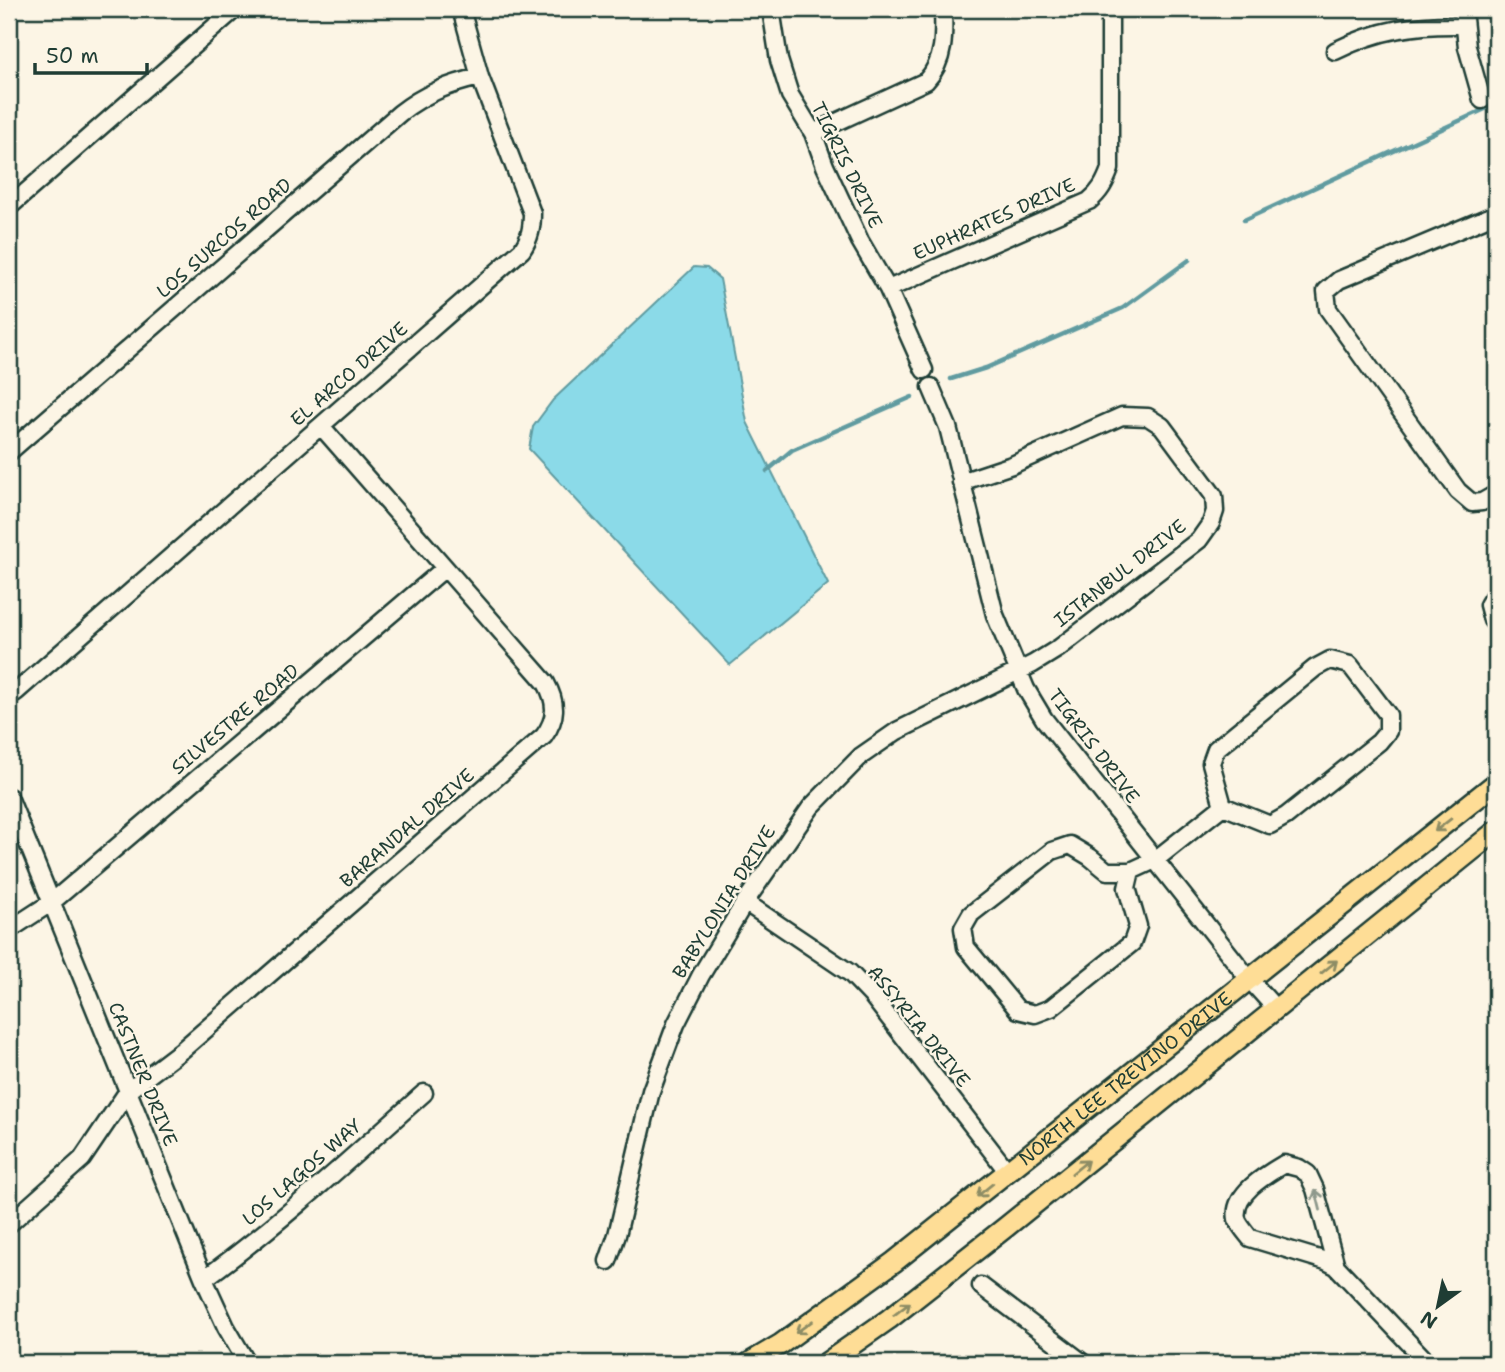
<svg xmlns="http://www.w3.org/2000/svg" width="1505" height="1372" font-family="'Shantell Sans',sans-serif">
  <rect width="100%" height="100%" fill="#fcf5e5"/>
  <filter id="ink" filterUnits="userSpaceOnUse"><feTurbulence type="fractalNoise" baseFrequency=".0143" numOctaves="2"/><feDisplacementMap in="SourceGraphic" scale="14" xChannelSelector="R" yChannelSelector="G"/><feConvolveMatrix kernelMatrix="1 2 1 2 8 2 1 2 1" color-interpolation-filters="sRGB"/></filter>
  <g filter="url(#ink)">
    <path fill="#8bdae8" stroke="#609ba0" stroke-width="2" d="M 694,267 L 707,268 L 720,279 L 747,422 L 828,584 L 730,665 L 529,449 L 533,427 L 553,400 Z"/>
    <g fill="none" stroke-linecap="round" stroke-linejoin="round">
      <path stroke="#609ba0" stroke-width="4.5" d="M 1244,220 L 1496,104
        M 951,379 L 986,368 L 1123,308 L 1189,260
        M 767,471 L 792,450 L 912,397"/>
      <defs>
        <path id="minor" d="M 771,9 L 779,60 L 790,95 L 813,133 L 825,166 L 860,241 L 888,289 L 924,370
          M 1463,9 L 1467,47 L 1482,100
          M 1335,51 C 1379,29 1415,24 1463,25
          M 813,133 L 926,81 C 945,61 944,35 943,9
          M 9,207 L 235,9
          M 1496,214 L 1339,280 L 1326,291 L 1328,309 L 1458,491 L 1472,503 L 1482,502 L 1496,494
          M 888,289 L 1089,201 C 1100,192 1105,183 1110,169 L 1110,9
          M 931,387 L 948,427 L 995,615 L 1026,689 L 1044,719 L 1249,979 L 1276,1009
          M 9,452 L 400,113 C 424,94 449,84 480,77
          M 1496,592 L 1488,605 L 1492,620 L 1496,625
          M 9,697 L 16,692 L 522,250 C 530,238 532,228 532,213 L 480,77 L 461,9
          M 9,797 L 204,1279 L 226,1327 L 247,1363
          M 1131,871 L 1127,888 L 1138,926 L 1132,943 L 1051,1008 L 1035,1014 L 1018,1010 L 966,947 L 963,928 L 971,914 L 1052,851 L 1070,845 L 1090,857 L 1107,871 L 1131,871 L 1155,860 L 1223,806 L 1270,825 L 1286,816 L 1379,742 L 1388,731 L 1388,715 L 1350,665 L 1330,660 L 1315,668 L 1216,749 L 1211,763 L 1223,806
          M 745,902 L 850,973 L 873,997 L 1008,1172
          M 9,930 L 52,902 L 445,568
          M 9,1224 L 82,1159 L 128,1091 L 182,1050 L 544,736 C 557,718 557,703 546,683 L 321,426
          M 608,1261 L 617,1235 L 651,1091 L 676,1024 L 701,975 L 745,902 L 811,807 L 861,756 L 897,731 L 1033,664 L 1059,648 L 1199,540 L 1211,523 L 1215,511 L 1214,496 L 1162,426 L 1148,417 L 1122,416 L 1012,465 L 961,482
          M 1336,1266 L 1315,1189 L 1308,1174 L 1299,1168 L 1284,1164 C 1267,1174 1232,1194 1237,1219 C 1239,1225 1246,1233 1250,1238 L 1326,1261 L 1336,1266 L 1428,1363
          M 204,1279 C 281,1223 352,1157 424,1093
          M 981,1286 L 1083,1363"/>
        <g id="major">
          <path id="s1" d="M 749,1363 L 781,1344 L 894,1262 L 1496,783"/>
          <path d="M 826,1363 L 889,1319 L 1006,1227 L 1496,831"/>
        </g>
      </defs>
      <use href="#minor" stroke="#1f3d34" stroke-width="21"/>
      <use href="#major" stroke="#1f3d34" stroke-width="24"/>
      <use href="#minor" stroke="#fcf5e5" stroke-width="16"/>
      <use href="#major" stroke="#fedd96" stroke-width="19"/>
    </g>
    <defs><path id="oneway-shaft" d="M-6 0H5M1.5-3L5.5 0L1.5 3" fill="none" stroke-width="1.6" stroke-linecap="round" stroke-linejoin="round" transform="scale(1.75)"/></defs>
    <g stroke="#8e8d65">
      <use href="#oneway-shaft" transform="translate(1443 825) rotate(142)"/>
      <use href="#oneway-shaft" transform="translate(1329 967) rotate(-39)"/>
      <use href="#oneway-shaft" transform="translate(1080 1167) rotate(-39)"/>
      <use href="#oneway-shaft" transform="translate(985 1190) rotate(141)"/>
      <use href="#oneway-shaft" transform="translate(902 1309) rotate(-38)"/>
      <use href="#oneway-shaft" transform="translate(804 1327) rotate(144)"/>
    </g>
    <use stroke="#8e998c" href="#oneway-shaft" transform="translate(1318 1200) rotate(-104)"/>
  </g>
  <g text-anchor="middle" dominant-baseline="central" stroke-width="5" stroke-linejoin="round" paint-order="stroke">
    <g font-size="19" fill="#1f3d34" stroke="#fcf5e5">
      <text transform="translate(847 165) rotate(64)">TIGRIS DRIVE</text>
      <text transform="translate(994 219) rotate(-24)">EUPHRATES DRIVE</text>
      <text transform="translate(224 238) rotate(-41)">LOS SURCOS ROAD</text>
      <text transform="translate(349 374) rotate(-41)">EL ARCO DRIVE</text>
      <text transform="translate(1120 573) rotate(-38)">ISTANBUL DRIVE</text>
      <text transform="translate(235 719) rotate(-40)">SILVESTRE ROAD</text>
      <text transform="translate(1094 746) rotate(53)">TIGRIS DRIVE</text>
      <text transform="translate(407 828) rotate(-41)">BARANDAL DRIVE</text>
      <text transform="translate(724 902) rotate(-58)">BABYLONIA DRIVE</text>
      <text transform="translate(919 1026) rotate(51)">ASSYRIA DRIVE</text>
      <text transform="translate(143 1074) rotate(68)">CASTNER DRIVE</text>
      <text stroke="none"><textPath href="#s1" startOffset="472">NORTH LEE TREVINO DRIVE</textPath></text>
      <text transform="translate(302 1172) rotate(-41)">LOS LAGOS WAY</text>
    </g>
  </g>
  <rect width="1505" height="1372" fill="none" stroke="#fcf5e5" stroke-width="35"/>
  <rect x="18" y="18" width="1470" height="1337" fill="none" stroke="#1f3d34" stroke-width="2.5" filter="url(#ink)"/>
  <g transform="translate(1438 1306) rotate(213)" stroke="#fcf5e5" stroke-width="5" paint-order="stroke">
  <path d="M0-5L12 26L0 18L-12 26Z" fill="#1f3d34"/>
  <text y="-10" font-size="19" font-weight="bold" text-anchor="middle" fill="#1f3d34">N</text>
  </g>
  <path d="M35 63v10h112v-10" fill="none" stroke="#1f3d34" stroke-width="3.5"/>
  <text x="46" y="63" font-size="21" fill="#1f3d34" stroke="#fcf5e5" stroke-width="5" paint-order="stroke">50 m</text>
</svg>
